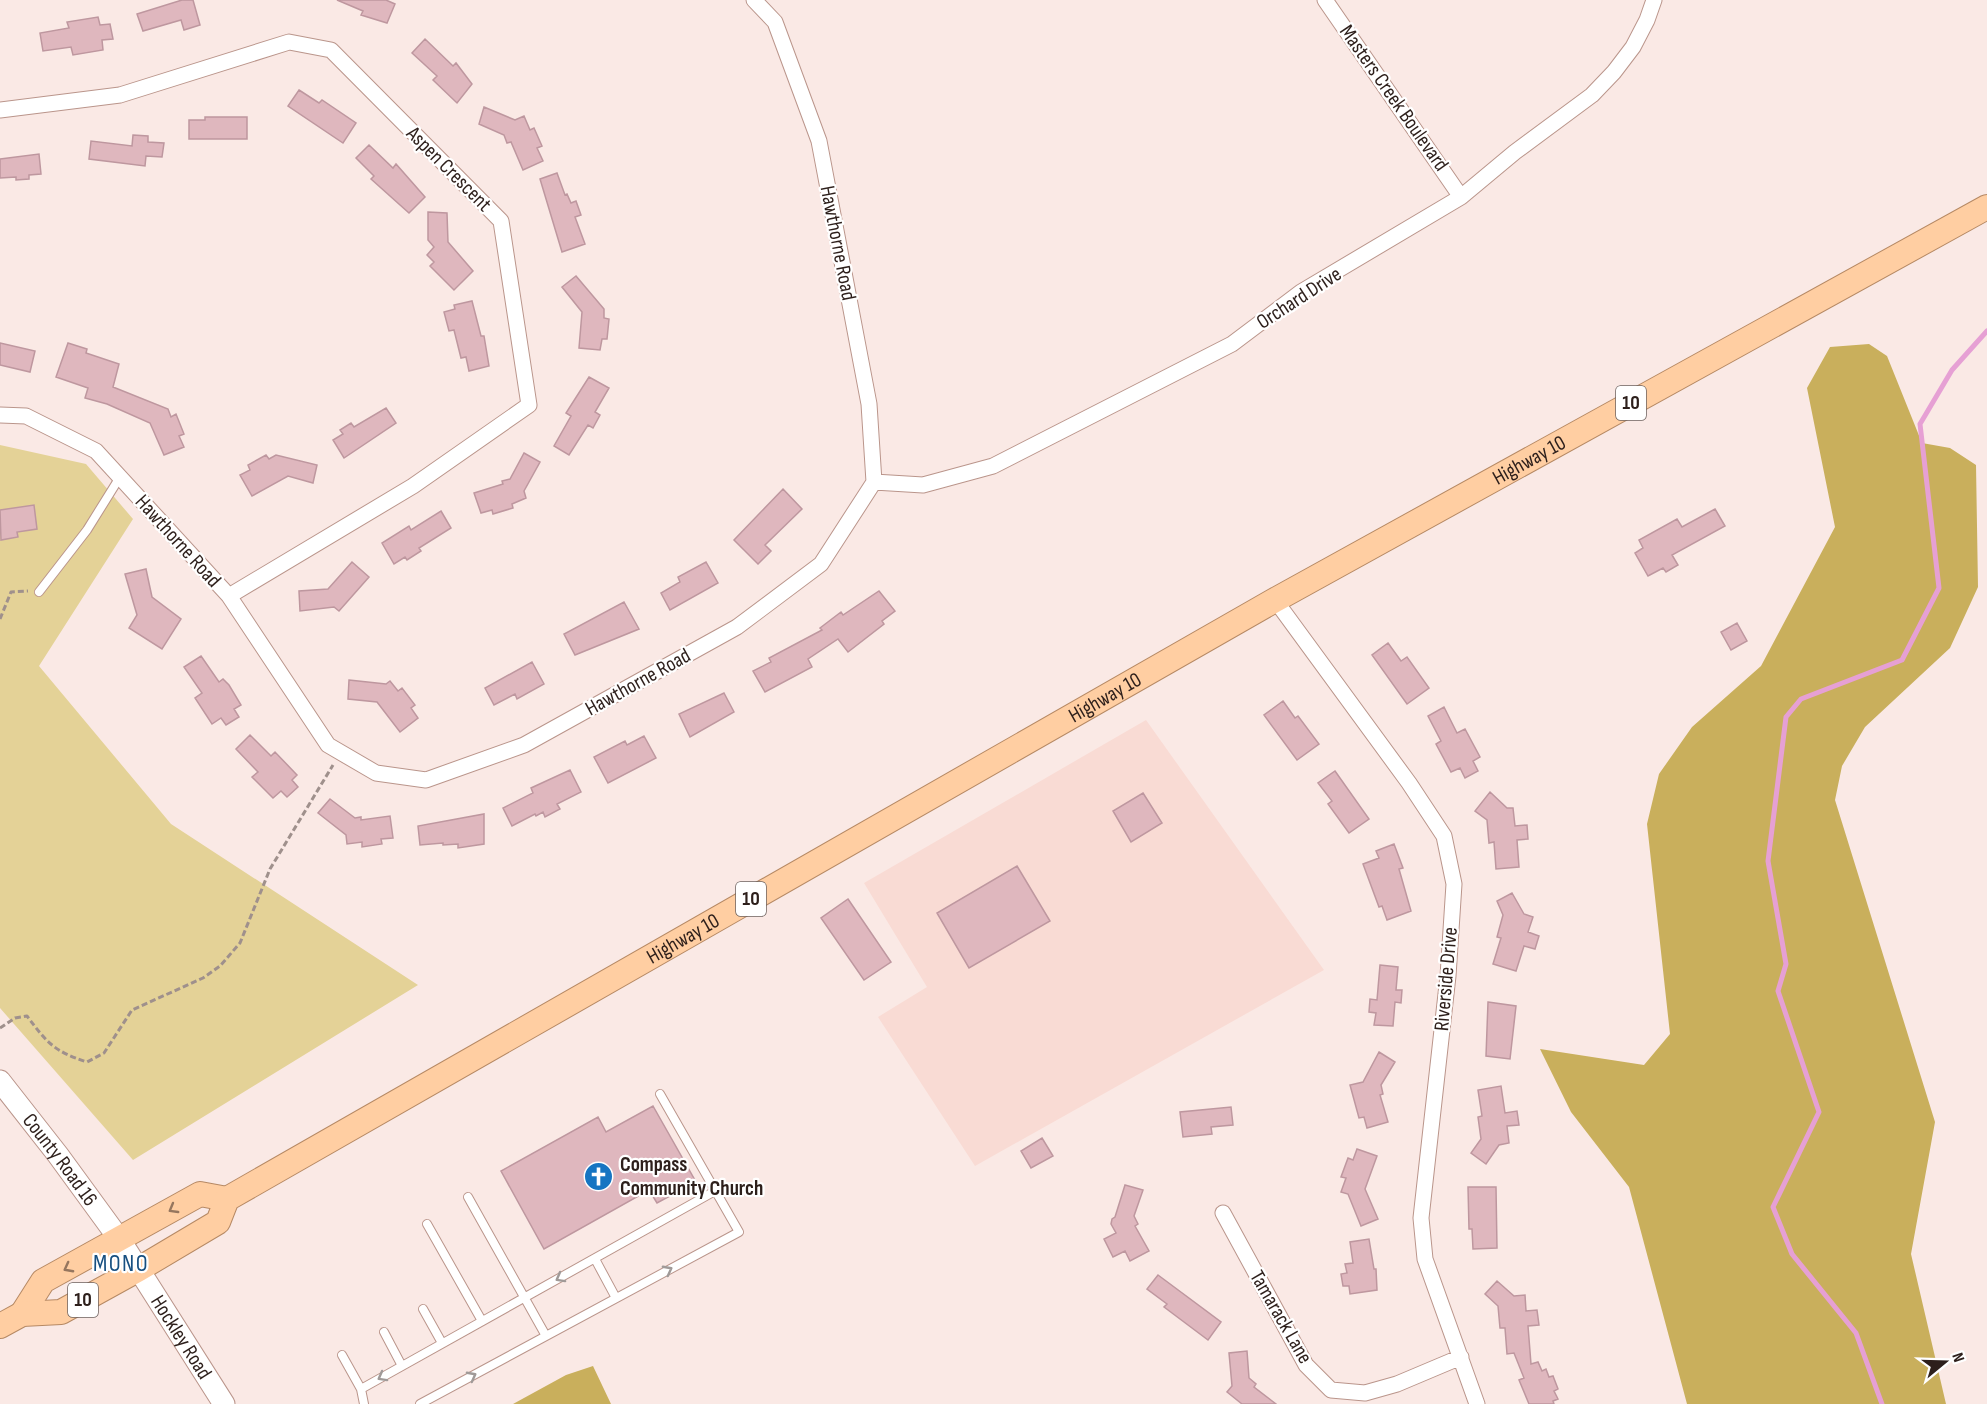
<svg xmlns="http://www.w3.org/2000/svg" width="1987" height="1404" font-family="'Sofia Sans Condensed',sans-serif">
  <rect width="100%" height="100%" fill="#fae9e5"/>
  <path fill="#f9dbd4" d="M 1146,720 L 1324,970 L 975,1166 L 878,1017 L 927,987 L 864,883 Z"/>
  <path fill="#e4d297" d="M 0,445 L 86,464 L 133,519 L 39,666 L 171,824 L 418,985 L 133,1160 L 0,1008 Z"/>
  <path fill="#c9af5c" d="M 1869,344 L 1887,356 L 1922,443 L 1950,448 L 1976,465 L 1978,587 L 1950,648 L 1865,727 L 1842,766 L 1835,800 L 1935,1122 L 1911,1254 L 1946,1404 L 1687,1404 L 1629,1187 L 1571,1112 L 1540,1049 L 1644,1065 L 1670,1034 L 1647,824 L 1659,774 L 1692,727 L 1761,666 L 1835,527 L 1807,388 L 1830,347 Z
    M 593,1366 L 611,1404 L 513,1404 L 566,1375 Z"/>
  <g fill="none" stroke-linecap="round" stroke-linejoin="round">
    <path stroke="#e6a0d4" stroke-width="5" d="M 1882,1404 L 1856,1333 L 1792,1254 L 1773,1207 L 1819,1112 L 1778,991 L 1786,964 L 1768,861 L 1786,717 L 1801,699 L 1902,660 L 1939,588 L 1920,424 L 1952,370 L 1987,331"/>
  </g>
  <path fill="#dfb7be" stroke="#be979f" stroke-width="1.5" d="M 182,0 L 193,0 L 200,25 L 184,30 L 181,20 L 143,31 L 137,14 Z
    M 337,0 L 386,0 L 395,4 L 387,23 L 361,15 L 363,11 Z
    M 98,17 L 100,25 L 110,24 L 113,39 L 102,40 L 103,50 L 73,55 L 71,47 L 43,51 L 40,33 L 69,28 L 67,22 Z
    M 425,39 L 453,66 L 456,63 L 472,84 L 457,103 L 433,80 L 437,76 L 412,53 Z
    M 299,90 L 319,103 L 322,100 L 356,123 L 343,143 L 288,106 Z
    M 484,107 L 515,120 L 524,116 L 530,130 L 534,128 L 542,146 L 537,148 L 543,161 L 523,170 L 511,142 L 507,143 L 504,135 L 479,124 Z
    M 205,117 L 247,117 L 247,139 L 189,139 L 189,120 L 205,120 Z
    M 133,135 L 148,136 L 148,142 L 164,143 L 162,157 L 146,156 L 145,166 L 89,159 L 91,141 L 132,146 Z
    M 369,145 L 393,168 L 396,164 L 425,197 L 409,213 L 371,179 L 374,176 L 356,158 Z
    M 39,154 L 41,174 L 29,175 L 29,179 L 16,180 L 16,177 L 0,178 L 0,159 Z
    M 557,173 L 565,195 L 567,194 L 571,203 L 576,201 L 581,215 L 575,217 L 585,244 L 562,252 L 540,179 Z
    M 428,212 L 447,213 L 448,242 L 473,271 L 454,290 L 430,266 L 434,262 L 427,255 L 434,247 L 428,240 Z
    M 576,276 L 604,309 L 604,318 L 609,319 L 607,339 L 602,339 L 600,350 L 579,348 L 582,312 L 562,287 Z
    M 472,301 L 481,336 L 484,336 L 489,366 L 469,371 L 466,357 L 461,358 L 454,330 L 449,331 L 444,312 L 455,309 L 454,305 Z
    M 0,343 L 35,351 L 30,372 L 0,365 Z
    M 68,343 L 87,349 L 86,353 L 119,364 L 113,387 L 168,409 L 171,417 L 176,414 L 184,434 L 179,436 L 184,447 L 164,455 L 150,423 L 107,404 L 85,398 L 88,388 L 56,377 Z
    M 589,377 L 609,388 L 595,412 L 600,415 L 593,428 L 588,425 L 569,455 L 554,446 L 571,416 L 566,413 Z
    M 386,408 L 396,423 L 344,458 L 333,440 L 343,434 L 340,430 L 351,423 L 354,427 Z
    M 524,453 L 540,462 L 524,491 L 526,498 L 512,504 L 513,508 L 493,514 L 492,510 L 481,513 L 474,493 L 503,484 L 502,481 L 510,479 Z
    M 266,455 L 269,459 L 276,455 L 317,465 L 313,483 L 288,476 L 252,496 L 240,475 L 250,470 L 248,465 Z
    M 783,489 L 802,509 L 765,545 L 771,551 L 758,564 L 734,540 Z
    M 34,505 L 37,529 L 17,532 L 18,537 L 1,540 L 0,510 Z
    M 1715,509 L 1725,526 L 1672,555 L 1678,565 L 1666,572 L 1663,568 L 1648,576 L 1635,553 L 1643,548 L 1639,540 L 1677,519 L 1682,527 Z
    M 441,511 L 451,528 L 419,548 L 421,551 L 407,560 L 405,557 L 394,564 L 382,543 L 409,526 L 411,530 Z
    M 352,562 L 369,577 L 339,611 L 334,607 L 300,611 L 299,591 L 328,589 Z
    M 706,562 L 718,583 L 670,610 L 661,593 L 680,582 L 678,577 Z
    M 146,569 L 152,597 L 181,619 L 162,649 L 129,628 L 137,615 L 125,574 Z
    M 879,591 L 895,611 L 882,621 L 884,624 L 848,652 L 838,639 L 808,659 L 812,667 L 765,692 L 753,671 L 771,662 L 769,658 L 822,630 L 820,628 L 841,612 L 843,615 Z
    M 624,602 L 639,629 L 575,655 L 564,634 Z
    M 1737,623 L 1747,641 L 1731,650 L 1721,632 Z
    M 1388,643 L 1401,661 L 1407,657 L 1429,688 L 1407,704 L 1372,655 Z
    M 201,656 L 219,682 L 223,679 L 229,685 L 241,705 L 234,709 L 239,717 L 226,725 L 221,718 L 212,724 L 195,698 L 202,693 L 184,667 Z
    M 532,662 L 544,684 L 517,699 L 515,694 L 494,705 L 485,688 Z
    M 349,680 L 386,684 L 390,681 L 398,691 L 402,688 L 415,705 L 411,708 L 418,718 L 400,732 L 377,702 L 348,699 Z
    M 724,693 L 734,712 L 690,737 L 679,714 Z
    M 1283,701 L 1295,718 L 1298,716 L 1319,744 L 1297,760 L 1264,715 Z
    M 1444,707 L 1457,733 L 1465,729 L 1480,757 L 1473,761 L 1478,771 L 1465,778 L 1460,768 L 1451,772 L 1436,744 L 1441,741 L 1428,716 Z
    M 250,735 L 271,756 L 275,752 L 297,775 L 292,780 L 298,787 L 287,797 L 281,791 L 273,798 L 252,777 L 258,772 L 236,749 Z
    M 644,736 L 656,758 L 608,783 L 594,757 L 625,741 L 627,745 Z
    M 570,770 L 581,792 L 557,804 L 560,809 L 545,817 L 543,812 L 536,816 L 535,814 L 512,826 L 503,808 L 533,793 L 531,788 Z
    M 1335,771 L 1369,819 L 1349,833 L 1328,804 L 1332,801 L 1318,783 Z
    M 1490,792 L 1507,808 L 1513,808 L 1515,826 L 1527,825 L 1528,839 L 1517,840 L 1519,867 L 1496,869 L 1494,842 L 1489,843 L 1487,820 L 1475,811 Z
    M 1143,793 L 1162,823 L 1131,842 L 1113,811 Z
    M 330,799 L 355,818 L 361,817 L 361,820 L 390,816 L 393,838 L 381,839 L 382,844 L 362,847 L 362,842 L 347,844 L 346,835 L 318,813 Z
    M 484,814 L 484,844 L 458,848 L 458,844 L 443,845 L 443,843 L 420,845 L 418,826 Z
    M 1394,844 L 1403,868 L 1399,869 L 1411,911 L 1387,920 L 1382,906 L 1379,907 L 1363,864 L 1379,858 L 1376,851 Z
    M 1017,866 L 1050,921 L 969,968 L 937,913 Z
    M 1512,893 L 1524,914 L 1533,917 L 1528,932 L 1539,936 L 1535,949 L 1524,946 L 1516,971 L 1493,964 L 1501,938 L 1497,937 L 1503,915 L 1497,901 Z
    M 848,899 L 891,962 L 864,980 L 821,918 Z
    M 1380,965 L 1398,967 L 1396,990 L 1402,990 L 1401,1003 L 1395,1002 L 1393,1026 L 1374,1025 L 1376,1013 L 1369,1012 L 1370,999 L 1377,1000 Z
    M 1488,1002 L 1516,1006 L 1510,1059 L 1486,1056 Z
    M 1379,1052 L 1395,1062 L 1381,1085 L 1383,1094 L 1380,1095 L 1388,1122 L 1367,1128 L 1364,1117 L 1359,1118 L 1350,1085 L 1363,1082 Z
    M 1501,1086 L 1505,1113 L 1517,1111 L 1519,1125 L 1507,1126 L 1509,1143 L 1499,1145 L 1486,1164 L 1471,1153 L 1481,1139 L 1478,1117 L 1482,1116 L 1478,1090 Z
    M 653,1106 L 696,1182 L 657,1203 L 649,1190 L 544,1249 L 501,1171 L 598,1117 L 606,1132 Z
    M 1231,1107 L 1233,1125 L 1211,1127 L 1212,1134 L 1183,1137 L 1180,1112 Z
    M 1042,1138 L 1053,1156 L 1031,1168 L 1021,1151 Z
    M 1357,1149 L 1377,1156 L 1365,1189 L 1378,1219 L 1361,1226 L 1348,1194 L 1341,1192 L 1346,1178 L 1341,1177 L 1348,1158 L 1353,1160 Z
    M 1125,1185 L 1143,1190 L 1134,1216 L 1138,1224 L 1135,1226 L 1149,1251 L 1130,1261 L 1125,1251 L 1113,1257 L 1104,1239 L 1116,1233 L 1111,1224 L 1112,1219 L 1115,1217 Z
    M 1468,1187 L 1496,1187 L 1497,1248 L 1473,1249 L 1472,1229 L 1469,1229 Z
    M 1369,1239 L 1374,1269 L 1376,1269 L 1377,1290 L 1350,1294 L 1349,1286 L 1343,1286 L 1341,1274 L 1347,1273 L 1345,1264 L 1353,1263 L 1350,1242 Z
    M 1158,1275 L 1221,1322 L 1208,1340 L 1164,1307 L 1167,1304 L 1147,1289 Z
    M 1497,1281 L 1514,1296 L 1525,1295 L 1526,1311 L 1537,1310 L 1539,1325 L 1528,1326 L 1531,1364 L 1538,1362 L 1542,1371 L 1546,1369 L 1549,1377 L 1553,1376 L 1558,1389 L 1554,1391 L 1558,1399 L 1553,1401 L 1554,1404 L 1529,1404 L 1519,1380 L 1524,1378 L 1514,1353 L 1507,1354 L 1505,1328 L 1500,1328 L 1498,1306 L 1485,1294 Z
    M 1247,1351 L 1249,1378 L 1256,1384 L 1254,1387 L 1276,1404 L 1242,1404 L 1227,1392 L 1232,1386 L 1229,1353 Z"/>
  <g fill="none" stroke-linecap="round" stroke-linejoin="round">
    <defs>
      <path id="service" d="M 39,592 L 87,530 L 120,477
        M 468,1197 L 546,1336
        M 427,1224 L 482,1321
        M 595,1259 L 616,1298
        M 423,1309 L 442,1343
        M 384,1332 L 402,1366
        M 342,1355 L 361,1389 L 364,1404
        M 361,1389 L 715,1191
        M 420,1404 L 739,1232 L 660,1094"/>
      <path id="minor" d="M 1325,0 L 1461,197
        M 0,110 L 120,95 L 289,42 L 331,50 L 501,221 L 529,405 L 413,486 L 229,596
        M 0,415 L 26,416 L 96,451 L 229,596 L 328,745 L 376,773 L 426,780 L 524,745 L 737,627 L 821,564 L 874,482 L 869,404 L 819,141 L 775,22 L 754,0
        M 874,482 L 923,485 L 993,466 L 1232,344 L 1301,292 L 1461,197 L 1515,152 L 1592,95 L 1614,72 L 1633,47 L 1647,20 L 1654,0
        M 1275,600 L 1409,783 L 1444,836 L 1454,884 L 1448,976 L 1421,1218 L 1425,1259 L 1477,1404
        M 1223,1213 L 1306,1365 L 1331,1390 L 1365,1393 L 1397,1384 L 1461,1357"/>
      <g id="secondary">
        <path id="s1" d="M 0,1081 L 58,1155 L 120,1240 L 224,1404"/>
      </g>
      <g id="trunk">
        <path d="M 22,1314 L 43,1281 L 200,1194 L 227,1199"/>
        <path id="s2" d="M 0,1326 L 22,1314 L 61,1312 L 139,1269 L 218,1222 L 227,1199 L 1275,600 L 1987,207"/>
      </g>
    </defs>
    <use href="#service" stroke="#ba958b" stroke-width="10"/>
    <use href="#minor" stroke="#ba958b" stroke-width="17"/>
    <use href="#secondary" stroke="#ba958b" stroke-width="23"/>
    <use href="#trunk" stroke="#b68964" stroke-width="26"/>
    <path stroke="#9f908c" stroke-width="3" stroke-dasharray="6 3" stroke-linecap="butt" d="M 0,619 L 11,592 L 28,591
      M 0,1028 L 15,1018 L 27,1016 C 47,1043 55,1052 87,1062 L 104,1053 L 132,1010 L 203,978 L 220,966 L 240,943 L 270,869 L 333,765"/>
    <use href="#service" stroke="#fff" stroke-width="8"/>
    <use href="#minor" stroke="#fff" stroke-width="15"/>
    <use href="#secondary" stroke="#fff" stroke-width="21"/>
    <use href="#trunk" stroke="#ffcea2" stroke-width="24"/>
  </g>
  <defs><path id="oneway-chevron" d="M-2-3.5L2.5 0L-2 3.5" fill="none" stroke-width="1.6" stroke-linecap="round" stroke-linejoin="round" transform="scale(1.5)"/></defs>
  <g stroke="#96765e">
    <use href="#oneway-chevron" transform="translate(173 1209) rotate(150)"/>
    <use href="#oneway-chevron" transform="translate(68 1268) rotate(152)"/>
  </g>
  <g stroke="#a09a98">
    <use href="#oneway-chevron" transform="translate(668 1270) rotate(-28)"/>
    <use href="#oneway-chevron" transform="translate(560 1278) rotate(151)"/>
    <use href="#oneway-chevron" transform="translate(472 1376) rotate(-28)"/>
    <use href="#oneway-chevron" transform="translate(382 1377) rotate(151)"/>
  </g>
  <defs>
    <symbol id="church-disc" viewBox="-11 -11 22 22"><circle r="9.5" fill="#1675c2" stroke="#fff"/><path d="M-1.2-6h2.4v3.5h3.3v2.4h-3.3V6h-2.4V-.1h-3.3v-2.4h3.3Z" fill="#fff"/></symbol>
  </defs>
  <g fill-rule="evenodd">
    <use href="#church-disc" x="582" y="1160" width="33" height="33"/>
  </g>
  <g text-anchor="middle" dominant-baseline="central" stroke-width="4.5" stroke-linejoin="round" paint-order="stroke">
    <g fill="#fff" stroke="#6c625f" stroke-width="1.5">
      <rect x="1616" y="386" width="30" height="34" rx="4.5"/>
      <rect x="736" y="882" width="30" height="34" rx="4.5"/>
      <rect x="68" y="1283" width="30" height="34" rx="4.5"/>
    </g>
    <g font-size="20" font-weight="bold" fill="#2d1f1b">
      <text x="1631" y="403">10</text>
      <text x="751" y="899">10</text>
      <text x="83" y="1300">10</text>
    </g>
    <g font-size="21" fill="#2d1f1b" stroke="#fff">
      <text transform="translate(1394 98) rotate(55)">Masters Creek Boulevard</text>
      <text transform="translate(449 169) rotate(45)">Aspen Crescent</text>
      <text transform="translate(838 243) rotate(79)">Hawthorne Road</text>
      <text transform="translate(1299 298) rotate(-33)">Orchard Drive</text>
      <text stroke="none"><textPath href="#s2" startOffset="1767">Highway 10</textPath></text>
      <text transform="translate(178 541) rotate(48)">Hawthorne Road</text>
      <text transform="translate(638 682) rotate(-29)">Hawthorne Road</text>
      <text stroke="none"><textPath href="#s2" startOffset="1281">Highway 10</textPath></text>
      <text stroke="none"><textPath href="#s2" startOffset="795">Highway 10</textPath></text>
      <text transform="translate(1446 979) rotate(-85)">Riverside Drive</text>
      <text stroke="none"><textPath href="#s1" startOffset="99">County Road 16</textPath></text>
      <text transform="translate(1281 1317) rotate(60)">Tamarack Lane</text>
      <text stroke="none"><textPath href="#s1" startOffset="314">Hockley Road</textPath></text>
    </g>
    <g font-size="21" font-weight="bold" fill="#2d1f1b" stroke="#fff" text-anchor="start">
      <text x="620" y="1164">Compass<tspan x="620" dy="24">Community Church</tspan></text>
    </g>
    <g font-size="24" letter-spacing="1.5" fill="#174f80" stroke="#fff">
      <text x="121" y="1263">MONO</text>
    </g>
  </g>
  <g transform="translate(1945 1362) rotate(71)" stroke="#ffffff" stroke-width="4.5" paint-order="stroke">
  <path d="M0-4.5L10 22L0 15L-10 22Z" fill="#2d1f1b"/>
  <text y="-9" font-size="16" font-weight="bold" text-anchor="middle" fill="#2d1f1b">N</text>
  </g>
</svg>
